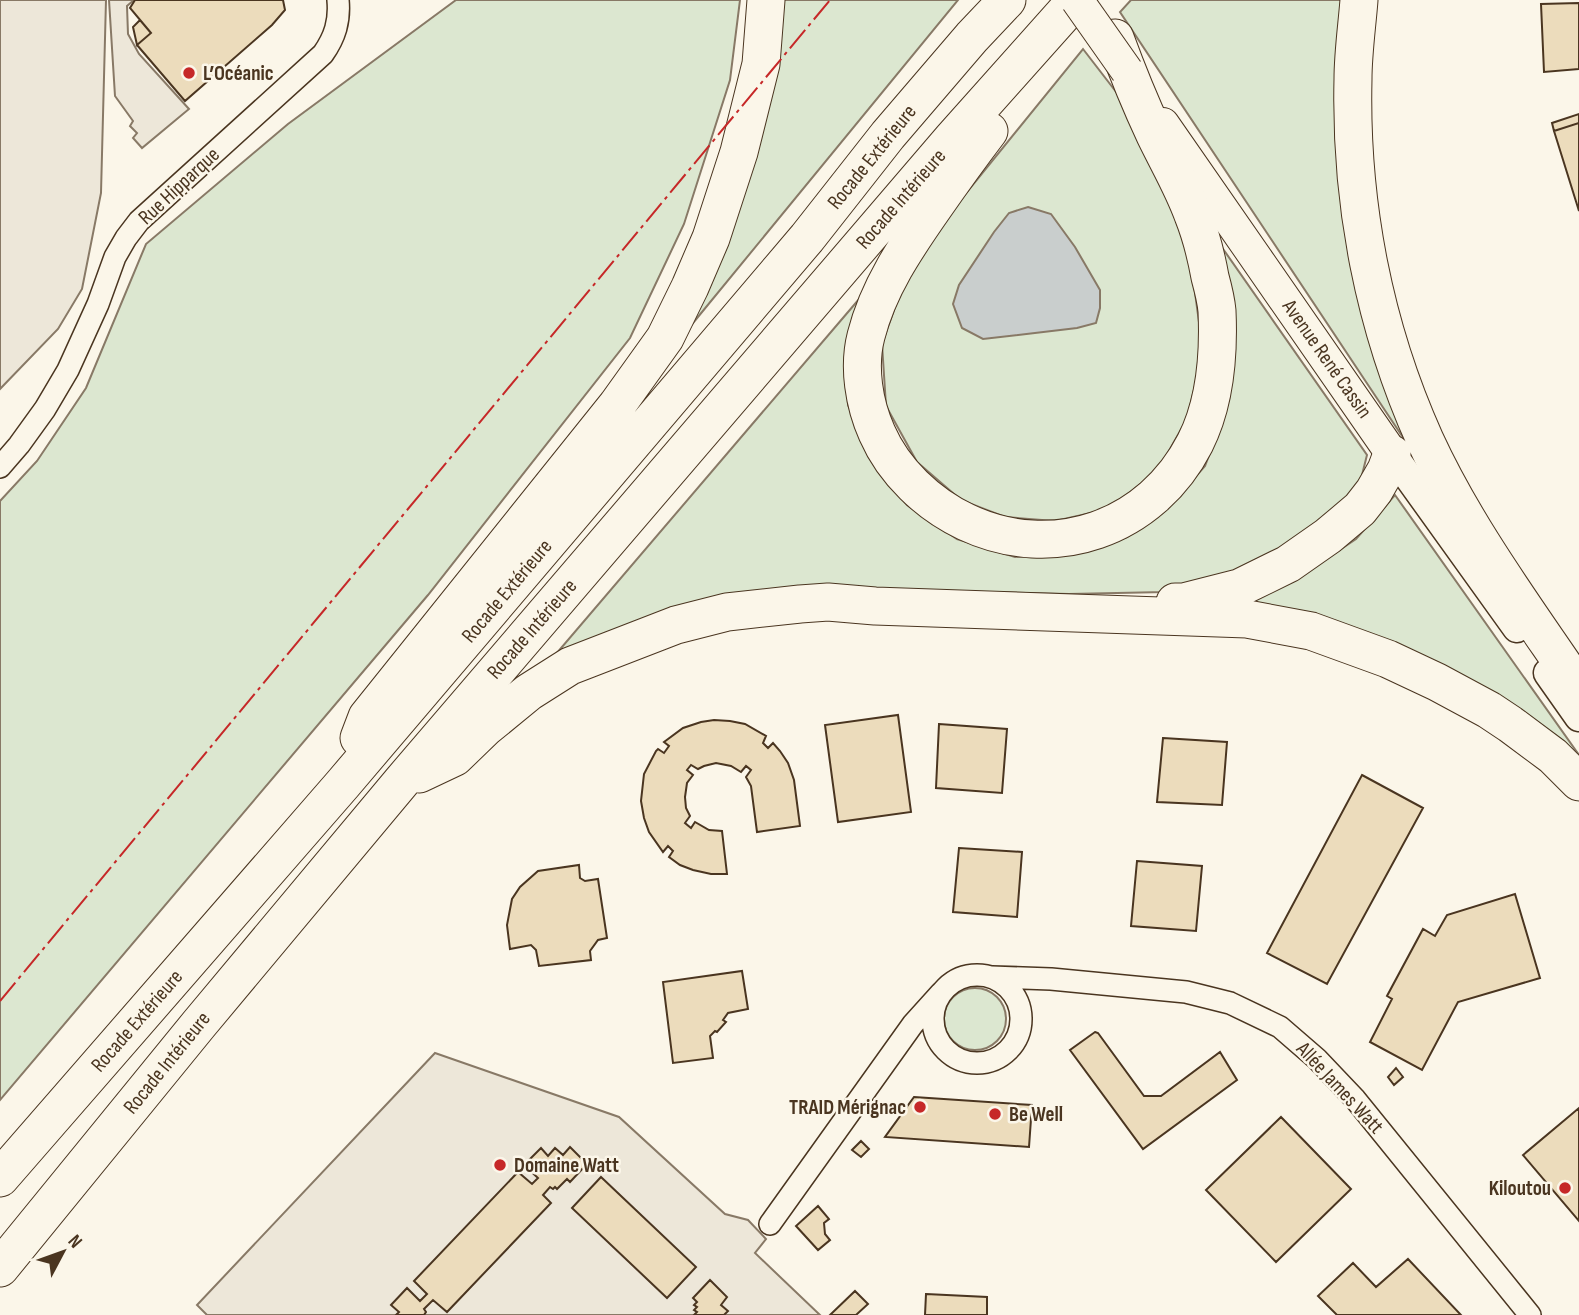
<svg xmlns="http://www.w3.org/2000/svg" width="1579" height="1315" font-family="'Sofia Sans Condensed',sans-serif">
  <rect width="100%" height="100%" fill="#fbf6e9"/>
  <path fill="#dce7d0" stroke="#887966" stroke-width="2" d="M 456,0 L 740,0 L 730,80 L 684,224 L 630,338 L 428,595 L 0,1100 L 0,501 L 37,461 L 86,388 L 146,244 L 288,124 Z
    M 783,0 L 958,0 L 684,334 Z
    M 1131,0 L 1347,0 L 1414,454 L 1120,12 Z
    M 1083,49 L 1120,97 L 1165,180 L 1192,270 L 1203,352 L 1187,419 L 1158,470 L 1109,509 L 1055,521 L 1005,517 L 961,500 L 917,462 L 886,406 L 882,344 L 905,279 L 958,203 Z
    M 1221,246 L 1367,455 L 1358,491 L 1324,524 L 1226,579 L 1165,592 L 1069,594 L 849,589 L 544,668 L 860,298 L 847,349 L 848,405 L 871,458 L 907,505 L 957,539 L 1015,557 L 1072,554 L 1127,537 L 1169,507 L 1205,466 L 1224,416 Z
    M 1395,495 L 1579,755 L 1579,768 L 1244,606 L 1301,576 L 1356,539 Z
    M944 1019a31 31 0 1 1 62 0a31 31 0 1 1-62 0Z"/>
  <path fill="#ede7d9" stroke="#887966" stroke-width="2" d="M 0,0 L 106,0 L 101,193 L 82,289 L 58,329 L 0,389 Z
    M 109,0 L 134,0 L 127,6 L 128,34 L 139,54 L 189,109 L 142,148 L 133,138 L 137,133 L 130,126 L 133,121 L 115,96 Z
    M 435,1053 L 619,1117 L 725,1214 L 748,1220 L 766,1239 L 755,1253 L 820,1315 L 207,1315 L 197,1305 Z"/>
  <path fill="#c9cecd" stroke="#887966" stroke-width="2" d="M 1028,207 L 1051,214 L 1075,247 L 1100,290 L 1100,308 L 1096,323 L 1077,328 L 983,339 L 962,328 L 953,304 L 959,285 L 994,232 L 1009,213 Z"/>
  <path fill="#ecdcbc" stroke="#4a3520" stroke-width="2" d="M 135,0 L 283,0 L 285,10 L 272,25 L 185,101 L 137,45 L 151,33 L 130,8 Z
    M 1579,3 L 1579,69 L 1544,72 L 1541,4 Z
    M 140,20 L 151,33 L 137,45 L 133,27 Z
    M 1579,114 L 1579,123 L 1554,131 L 1552,123 Z
    M 1579,123 L 1579,211 L 1554,131 Z
    M 898,715 L 911,812 L 838,822 L 825,725 Z
    M 714,720 L 730,721 L 745,724 L 766,736 L 763,743 L 768,748 L 773,743 L 780,751 L 788,763 L 794,780 L 800,826 L 757,832 L 751,786 L 746,777 L 751,770 L 746,766 L 741,772 L 731,766 L 716,763 L 704,766 L 698,769 L 691,765 L 687,770 L 693,775 L 687,783 L 685,797 L 686,808 L 690,816 L 685,823 L 691,828 L 695,822 L 709,830 L 722,831 L 727,874 L 711,874 L 693,870 L 680,865 L 669,857 L 673,851 L 668,846 L 663,852 L 649,832 L 644,818 L 641,801 L 644,774 L 656,751 L 658,749 L 664,753 L 669,746 L 664,742 L 683,728 L 701,722 Z
    M 939,724 L 1007,729 L 1002,793 L 936,788 Z
    M 1163,738 L 1227,742 L 1222,805 L 1157,802 Z
    M 1362,775 L 1423,808 L 1327,984 L 1267,953 Z
    M 959,848 L 1022,852 L 1017,917 L 953,912 Z
    M 1137,861 L 1202,866 L 1196,931 L 1131,926 Z
    M 579,865 L 580,878 L 585,881 L 598,879 L 607,938 L 598,940 L 590,951 L 591,960 L 539,966 L 536,950 L 531,945 L 510,949 L 507,925 L 512,899 L 520,887 L 538,871 Z
    M 1515,894 L 1540,978 L 1458,1002 L 1422,1070 L 1370,1042 L 1392,999 L 1387,996 L 1423,929 L 1435,936 L 1447,915 Z
    M 742,971 L 748,1009 L 728,1013 L 723,1020 L 726,1022 L 717,1032 L 715,1031 L 710,1036 L 713,1058 L 673,1063 L 663,982 Z
    M 1095,1032 L 1098,1033 L 1144,1096 L 1161,1096 L 1220,1052 L 1237,1080 L 1143,1149 L 1070,1050 Z
    M 1396,1068 L 1403,1077 L 1394,1085 L 1388,1077 Z
    M 914,1097 L 1032,1105 L 1029,1147 L 885,1137 Z
    M 1579,1108 L 1579,1221 L 1523,1155 Z
    M 1281,1117 L 1351,1189 L 1276,1262 L 1206,1190 Z
    M 861,1141 L 869,1149 L 861,1157 L 852,1150 Z
    M 570,1147 L 587,1164 L 570,1182 L 567,1179 L 557,1189 L 555,1187 L 553,1189 L 550,1187 L 543,1195 L 551,1203 L 447,1312 L 433,1300 L 424,1309 L 426,1312 L 424,1315 L 396,1315 L 399,1312 L 391,1305 L 407,1288 L 420,1301 L 427,1294 L 414,1281 L 518,1172 L 532,1184 L 538,1178 L 524,1165 L 541,1148 L 548,1156 L 555,1148 L 563,1155 Z
    M 601,1177 L 696,1267 L 667,1298 L 572,1208 Z
    M 818,1206 L 829,1219 L 824,1223 L 825,1234 L 830,1240 L 818,1250 L 796,1226 Z
    M 1408,1259 L 1461,1315 L 1337,1315 L 1318,1296 L 1353,1263 L 1376,1287 Z
    M 710,1280 L 727,1297 L 721,1305 L 728,1311 L 724,1315 L 694,1315 L 697,1312 L 694,1310 L 697,1307 L 694,1305 L 697,1302 L 693,1298 Z
    M 855,1291 L 868,1304 L 856,1315 L 830,1315 Z
    M 926,1294 L 987,1297 L 987,1315 L 925,1315 Z"/>
  <g fill="none" stroke-linecap="round" stroke-linejoin="round">
    <defs>
      <path id="street" d="M 0,467 L 19,445 L 45,409 L 68,370 L 98,304 L 115,257 L 126,238 L 139,221 L 323,54 C 335,37 340,21 338,0
        M933 1019a44 44 0 1 1 88 0a44 44 0 1 1-88 0Z
        M 992,977 L 1051,979 L 1186,992 L 1230,1003 L 1280,1027 L 1317,1059 L 1355,1099 L 1530,1315
        M 770,1224 L 913,1024 L 941,993"/>
      <path id="secondary" d="M 1392,454 L 1517,628
        M 1548,673 L 1579,717"/>
      <path id="primary" d="M 1163,124 L 1392,454"/>
      <path id="highway" d="M 1359,0 C 1357,26 1353,53 1353,79 C 1350,203 1374,327 1425,440 C 1466,529 1525,608 1579,688
        M 989,131 C 970,156 952,181 934,207 C 906,247 878,288 866,336 C 858,367 864,404 877,433 C 894,472 928,504 966,522 C 1053,563 1151,529 1195,443 C 1215,404 1219,355 1217,311 C 1216,300 1213,288 1210,277 C 1206,255 1201,235 1193,215 C 1183,187 1168,162 1155,135 C 1140,103 1127,71 1115,38
        M 1175,602 L 1184,602 L 1239,588 L 1288,564 L 1328,536 L 1360,509 L 1374,491 L 1386,470 L 1392,454
        M 359,738 L 367,717 L 617,405 L 665,338 L 690,287 L 711,238 L 739,152 L 761,64 L 766,0
        M 419,774 L 455,757 L 485,728 L 529,692 L 570,666 L 676,625 L 727,612 L 800,604 L 828,602 L 875,606 L 1247,619 L 1311,631 L 1388,659 L 1437,682 L 1489,710 L 1510,724 L 1553,756 L 1579,782
        M 0,1178 L 342,785 L 807,238 L 888,135 L 972,37 L 1007,0
        M 0,1268 L 199,1024 L 402,781 L 952,139 L 1076,0"/>
    </defs>
    <use href="#street" stroke="#4a3520" stroke-width="24"/>
    <use href="#secondary" stroke="#4a3520" stroke-width="31"/>
    <use href="#primary" stroke="#4a3520" stroke-width="34"/>
    <use href="#highway" stroke="#4a3520" stroke-width="39"/>
    <use href="#street" stroke="#fbf6e9" stroke-width="21"/>
    <use href="#secondary" stroke="#fbf6e9" stroke-width="28"/>
    <use href="#primary" stroke="#fbf6e9" stroke-width="32"/>
    <use href="#highway" stroke="#fbf6e9" stroke-width="37"/>
    <defs>
      <path id="primary-bridge" d="M 1077,0 L 1127,71"/>
    </defs>
    <use href="#primary-bridge" stroke="#4a3520" stroke-width="34" stroke-linecap="butt"/>
    <use href="#primary-bridge" stroke="#fbf6e9" stroke-width="32"/>
    <path stroke="#c62828" stroke-width="2" stroke-dasharray="24 5 3.5 5" stroke-linecap="butt" d="M 0,1001 L 830,0"/>
  </g>
  <g fill="#c62828" stroke="#fbf6e9" stroke-width="2.5">
    <circle cx="189" cy="73" r="7"/>
    <circle cx="920" cy="1107" r="7"/>
    <circle cx="995" cy="1114" r="7"/>
    <circle cx="500" cy="1165" r="7"/>
    <circle cx="1565" cy="1188" r="7"/>
  </g>
  <g text-anchor="middle" dominant-baseline="central" stroke-width="5" stroke-linejoin="round" paint-order="stroke">
    <g font-size="21" font-weight="bold" fill="#4a3520" stroke="#fbf6e9" text-anchor="start">
      <text x="203" y="73">L’Océanic</text>
      <text x="906" y="1107" text-anchor="end">TRAID Mérignac</text>
      <text x="1009" y="1114">Be Well</text>
      <text x="514" y="1165">Domaine Watt</text>
      <text x="1551" y="1188" text-anchor="end">Kiloutou</text>
    </g>
    <g font-size="21" fill="#4a3520" stroke="#fbf6e9">
      <text transform="translate(872 157) rotate(-51)">Rocade Extérieure</text>
      <text transform="translate(179 186) rotate(-43)">Rue Hipparque</text>
      <text transform="translate(901 199) rotate(-49)">Rocade Intérieure</text>
      <text transform="translate(1327 359) rotate(55)">Avenue René Cassin</text>
      <text transform="translate(507 591) rotate(-50)">Rocade Extérieure</text>
      <text transform="translate(532 629) rotate(-49)">Rocade Intérieure</text>
      <text transform="translate(137 1021) rotate(-49)">Rocade Extérieure</text>
      <text transform="translate(167 1063) rotate(-51)">Rocade Intérieure</text>
      <text transform="translate(1340 1088) rotate(47)">Allée James Watt</text>
    </g>
  </g>
  <g transform="translate(63 1252) rotate(49)" stroke="#fbf6e9" stroke-width="5" paint-order="stroke">
  <path d="M0-5L12 26L0 18L-12 26Z" fill="#4a3520"/>
  <text y="-10" font-size="19" font-weight="bold" text-anchor="middle" fill="#4a3520">N</text>
  </g>
</svg>
